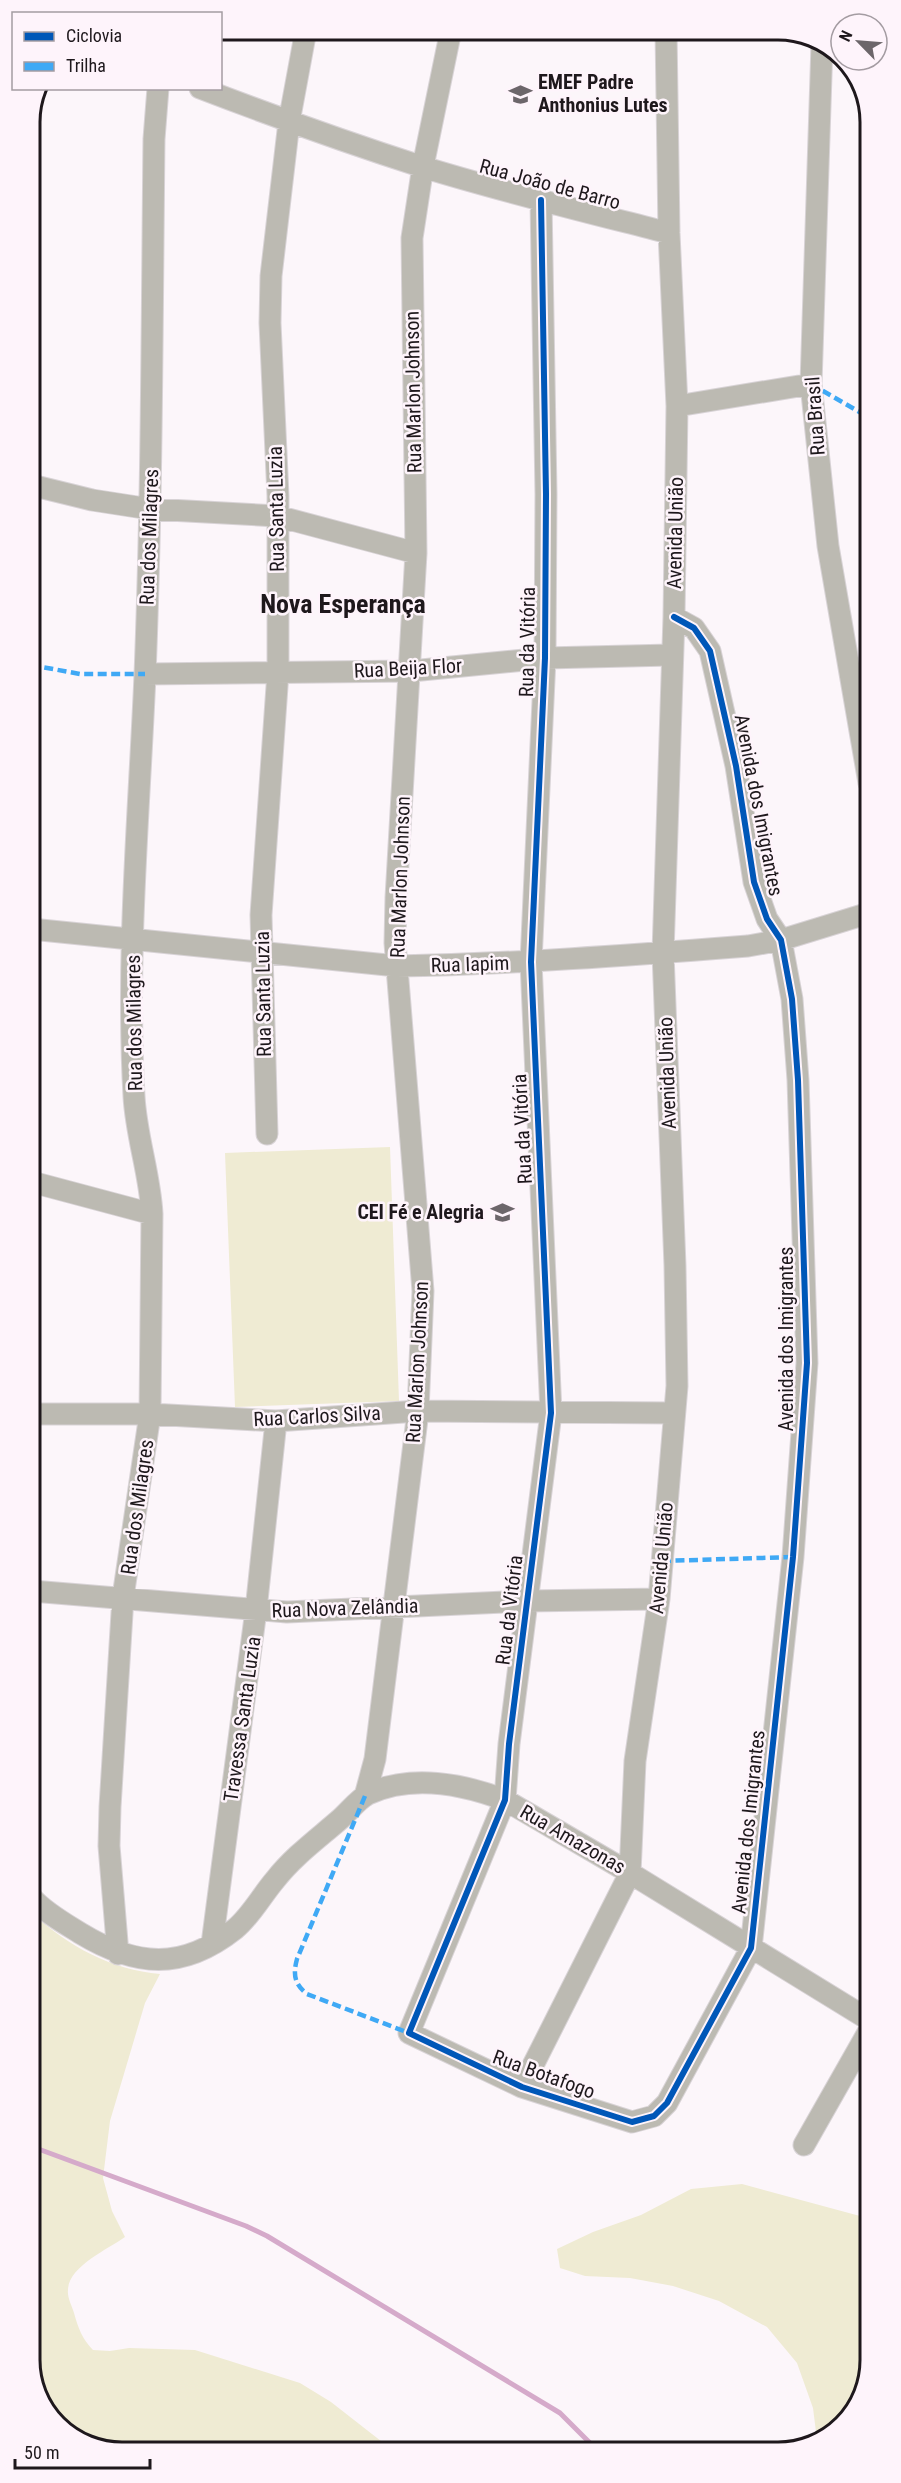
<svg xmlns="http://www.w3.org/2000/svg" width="901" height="2483" font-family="'Roboto Condensed',sans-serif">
  <rect width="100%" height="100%" fill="#fcf6fa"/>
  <path fill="#efebd3" d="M 390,1147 L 399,1401 L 235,1407 L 225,1153 Z
    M 33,1914 C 68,1946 112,1970 160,1974 L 145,2003 L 110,2121 L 103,2178 L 112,2211 L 125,2237 C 108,2249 68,2267 68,2290 C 67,2297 72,2306 74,2313 C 78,2327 82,2339 93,2350 L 110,2351 L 129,2348 L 195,2350 L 300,2383 L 331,2402 L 395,2452 L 116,2453 L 62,2430 L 33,2385 Z
    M 742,2184 L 871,2219 L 871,2361 L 852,2417 L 817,2440 L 813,2408 L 797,2363 L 767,2327 L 719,2301 L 673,2286 L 630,2278 L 585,2276 L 560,2268 L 557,2249 L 593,2232 L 641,2215 L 691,2189 Z"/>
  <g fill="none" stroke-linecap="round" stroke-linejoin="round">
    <path stroke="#d5aaca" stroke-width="5" d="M 33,2147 L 246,2226 L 267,2236 L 560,2413 L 598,2451"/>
    <defs>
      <path id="minor" d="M 822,44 L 811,384 L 828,546 L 869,783
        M 200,88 C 273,116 348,143 423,167 C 504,192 587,212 669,233
        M 541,200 L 546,494 L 545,658 L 531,962 L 551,1413 L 509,1744 L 505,1800 L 409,2033 L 522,2087 L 632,2122 L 654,2116 L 667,2103 L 751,1948 L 793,1557 L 807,1363 L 798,1080 L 792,999 L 781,940 L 767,919 L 754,882 L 736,766 L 710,651 L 694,628 L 674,617
        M 677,406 L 811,384
        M 31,485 L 92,500 L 150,509 L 277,516 L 416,553
        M 145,674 L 411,671 L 545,658 L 671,655
        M 31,929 L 397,966 C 514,964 631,955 748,946 L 781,940 L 869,913
        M 267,1134 L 261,915 L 278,672 L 278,496 L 270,323 L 271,276 L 289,122 L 306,30
        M 32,1182 L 152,1214
        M 32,1414 L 150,1414 L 276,1421 L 418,1411 L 674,1413
        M 32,1591 L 287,1612 L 527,1601 L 659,1599
        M 365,1796 L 375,1759 L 418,1411 L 423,1291 L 395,943 L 396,898 L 416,553 L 412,238 L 423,166 L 451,30
        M 33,1899 C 46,1913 64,1923 80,1933 C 136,1967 182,1971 235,1929 C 251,1916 262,1895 275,1880 C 293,1857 316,1840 338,1821 C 348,1813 357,1800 368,1794 C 411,1774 463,1784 505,1800 L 630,1873 L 871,2021
        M 212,1944 L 256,1610 L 276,1421
        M 118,1954 L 109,1846 L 110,1807 L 123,1597 L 150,1414 L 152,1214 C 150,1174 136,1136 134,1096 C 126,956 139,815 145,675 C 152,496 152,318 154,139 L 158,88
        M 522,2087 L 630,1873 L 635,1761 L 659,1599 L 677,1386 L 675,1266 L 663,953 L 674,617 L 677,406 L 669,233 L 666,30
        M 804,2145 L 871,2027"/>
    </defs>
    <use href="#minor" stroke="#d8d3d6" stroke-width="23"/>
    <use href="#minor" stroke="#bcbab2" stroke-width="21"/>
    <path stroke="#3fa9f5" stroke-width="4.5" stroke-dasharray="9 4.5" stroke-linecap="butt" d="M 811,384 L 868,417
      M 31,665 L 80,674 L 145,674
      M 662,1561 L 793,1557
      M 365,1796 L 297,1959 C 293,1974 294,1984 307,1994 L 409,2033"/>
    <defs>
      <path id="cycleway" d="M 541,200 L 546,494 L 545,658 L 531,962 L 551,1413 L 509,1744 L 505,1800 L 409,2033 L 522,2087 L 632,2122 L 654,2116 L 667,2103 L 751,1948 L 793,1557 L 807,1363 L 798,1080 L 792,999 L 781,940 L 767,919 L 754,882 L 736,766 L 710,651 L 694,628 L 674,617"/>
    </defs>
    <use href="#cycleway" stroke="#fef4fb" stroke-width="10"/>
    <use href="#cycleway" stroke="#0057b8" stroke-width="6"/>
  </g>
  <defs>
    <symbol id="school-bare" viewBox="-9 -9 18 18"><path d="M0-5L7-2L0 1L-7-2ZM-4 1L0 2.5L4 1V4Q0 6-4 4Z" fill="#6c666a" stroke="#fef4fb" stroke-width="2.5" paint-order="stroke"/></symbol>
  </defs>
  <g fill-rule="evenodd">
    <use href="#school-bare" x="504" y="78" width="33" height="33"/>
    <use href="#school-bare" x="486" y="1196" width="33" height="33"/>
  </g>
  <g text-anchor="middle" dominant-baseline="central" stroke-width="5" stroke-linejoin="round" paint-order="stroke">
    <g font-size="20" font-weight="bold" fill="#1e181c" stroke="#fef4fb" text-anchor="start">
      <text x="538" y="82">EMEF Padre<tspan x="538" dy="23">Anthonius Lutes</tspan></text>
      <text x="484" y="1212" text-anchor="end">CEI Fé e Alegria</text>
    </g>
    <g font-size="20" fill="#1e181c" stroke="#fef4fb">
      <text transform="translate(550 184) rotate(15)">Rua João de Barro</text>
      <text transform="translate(413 392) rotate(-91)">Rua Marlon Johnson</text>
      <text transform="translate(815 416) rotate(-94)">Rua Brasil</text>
      <text transform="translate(276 509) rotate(-91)">Rua Santa Luzia</text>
      <text transform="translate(675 533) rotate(-89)">Avenida União</text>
      <text transform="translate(149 537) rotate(-88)">Rua dos Milagres</text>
      <text transform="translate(527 642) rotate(-89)">Rua da Vitória</text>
      <text transform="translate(408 668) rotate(-3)">Rua Beija Flor</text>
      <text transform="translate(759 805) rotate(79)">Avenida dos Imigrantes</text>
      <text transform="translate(400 877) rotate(-88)">Rua Marlon Johnson</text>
      <text transform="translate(470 964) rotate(-2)">Rua Iapim</text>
      <text transform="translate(263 994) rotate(-91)">Rua Santa Luzia</text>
      <text transform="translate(134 1023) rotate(-91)">Rua dos Milagres</text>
      <text transform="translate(667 1073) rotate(-92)">Avenida União</text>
      <text transform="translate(522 1129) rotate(-93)">Rua da Vitória</text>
      <text transform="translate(786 1339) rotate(-90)">Avenida dos Imigrantes</text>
      <text transform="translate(417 1362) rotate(-87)">Rua Marlon Johnson</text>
      <text transform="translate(317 1416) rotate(-3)">Rua Carlos Silva</text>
      <text transform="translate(137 1507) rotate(-82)">Rua dos Milagres</text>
      <text transform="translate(661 1558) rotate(-85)">Avenida União</text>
      <text transform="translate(345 1608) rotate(-2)">Rua Nova Zelândia</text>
      <text transform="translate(509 1610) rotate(-83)">Rua da Vitória</text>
      <text transform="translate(242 1719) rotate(-82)">Travessa Santa Luzia</text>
      <text transform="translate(748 1822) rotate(-84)">Avenida dos Imigrantes</text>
      <text transform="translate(573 1839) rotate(30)">Rua Amazonas</text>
      <text transform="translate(544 2074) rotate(20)">Rua Botafogo</text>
    </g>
    <g font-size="26" font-weight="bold" fill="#1e181c" stroke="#fef4fb">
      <text x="343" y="604">Nova Esperança</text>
    </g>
  </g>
  <path d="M0 0H901V2483H0ZM122 40H778A82 82 0 0 1 860 122V2360A82 82 0 0 1 778 2442H122A82 82 0 0 1 40 2360V122A82 82 0 0 1 122 40Z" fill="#fef4fb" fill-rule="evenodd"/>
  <path fill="none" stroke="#1e181c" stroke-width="3" d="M122 40H778A82 82 0 0 1 860 122V2360A82 82 0 0 1 778 2442H122A82 82 0 0 1 40 2360V122A82 82 0 0 1 122 40Z"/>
  <rect x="12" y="12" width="210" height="78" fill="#fef4fb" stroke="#a49ca2" stroke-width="1.5"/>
  <rect x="24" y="32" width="30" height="9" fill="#0057b8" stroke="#a49ca2" stroke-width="1.5"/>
  <text x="66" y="42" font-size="18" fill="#1e181c">Ciclovia</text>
  <rect x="24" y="62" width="30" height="9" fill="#3fa9f5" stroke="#a49ca2" stroke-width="1.5"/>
  <text x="66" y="72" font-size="18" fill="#1e181c">Trilha</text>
  <g transform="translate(859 42) rotate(295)"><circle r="28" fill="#fef4fb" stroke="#a49ca2" stroke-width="1.5"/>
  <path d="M0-4.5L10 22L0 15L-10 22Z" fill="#6c666a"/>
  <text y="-9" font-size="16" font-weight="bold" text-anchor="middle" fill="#1e181c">N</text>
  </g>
  <path d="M15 2459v9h135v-9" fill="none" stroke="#1e181c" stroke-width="3"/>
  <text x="24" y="2459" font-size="18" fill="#1e181c" stroke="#fef4fb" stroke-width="4.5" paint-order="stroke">50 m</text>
</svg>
